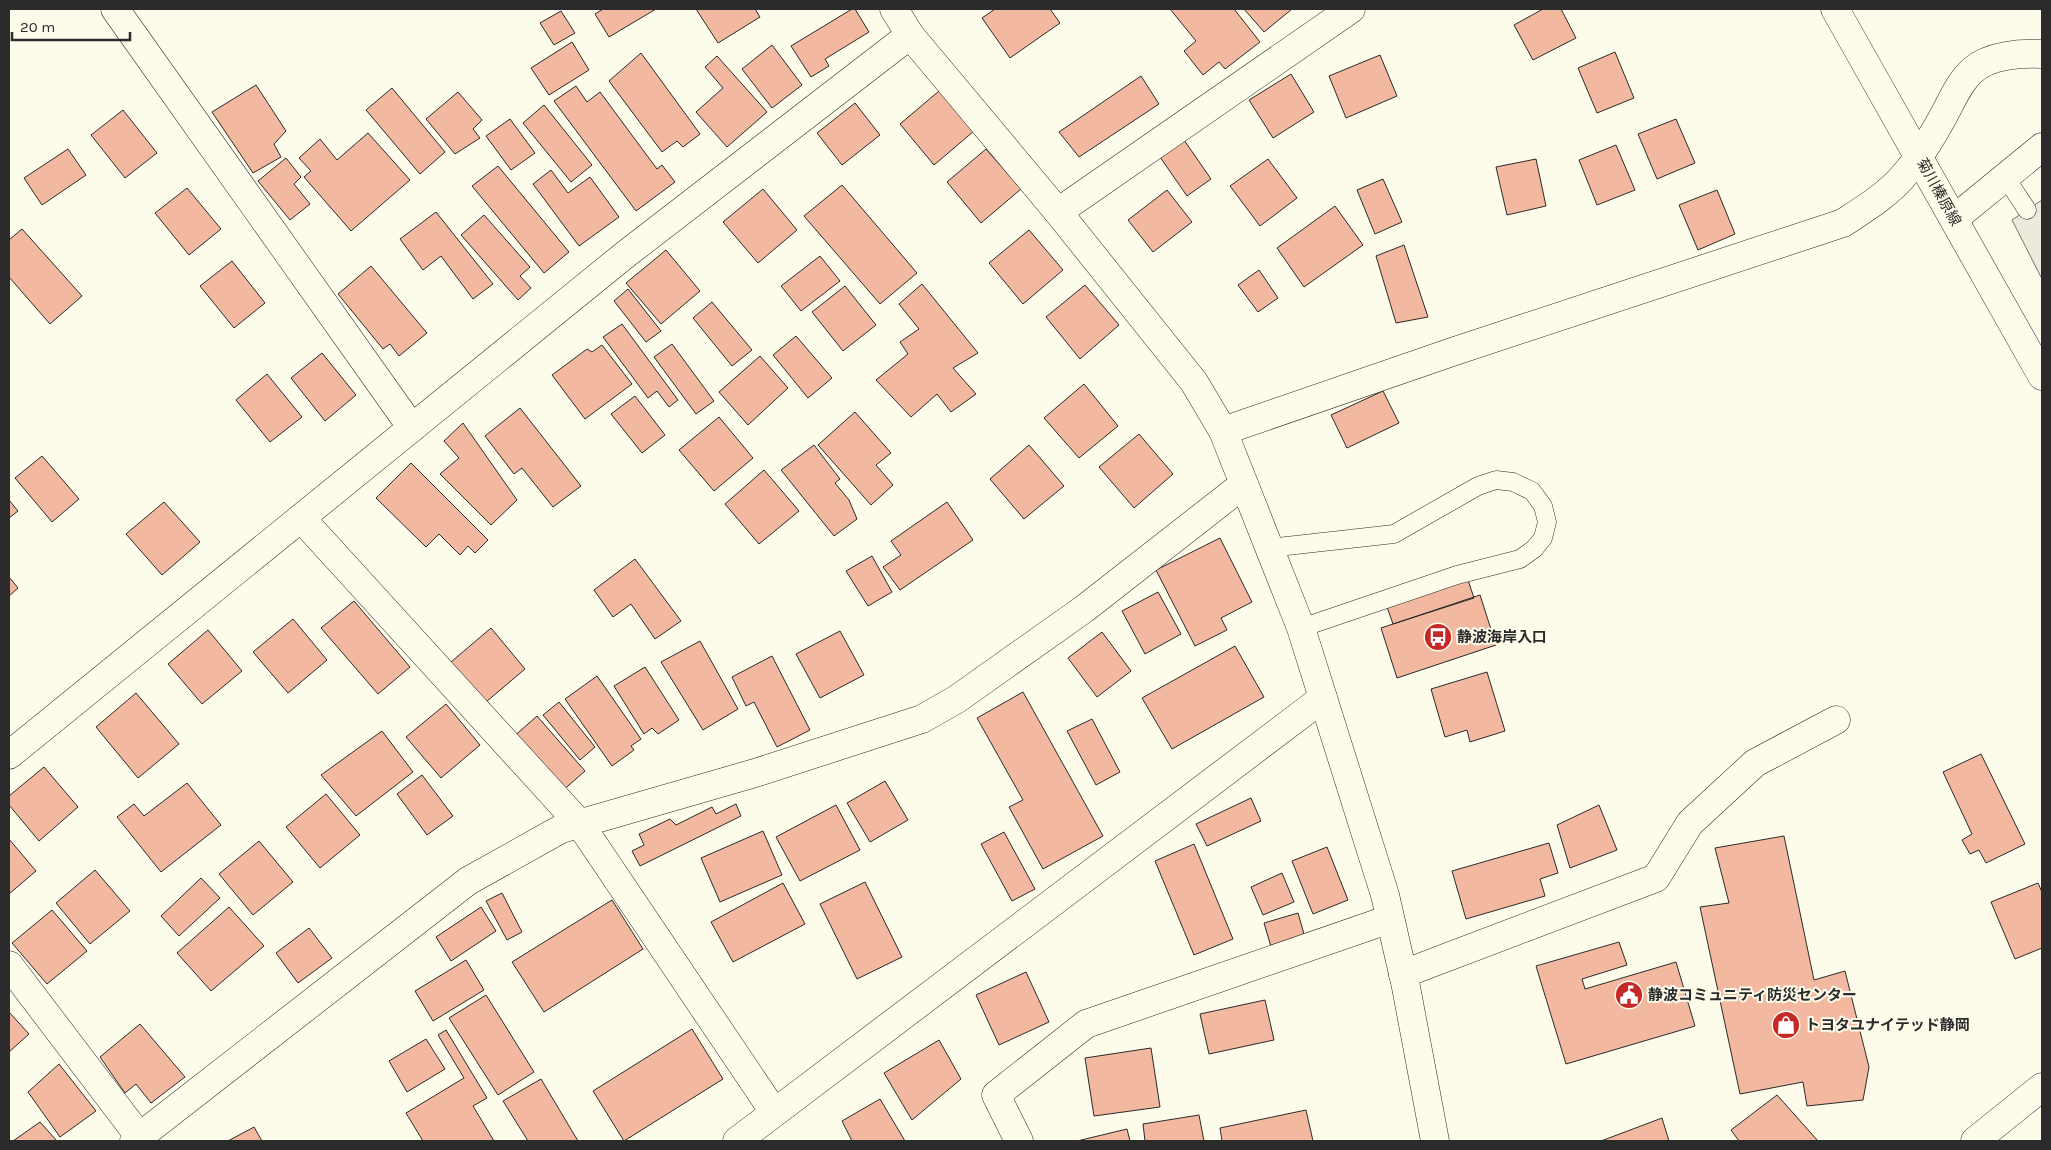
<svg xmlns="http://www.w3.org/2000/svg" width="2051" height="1150" font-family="Karla,'Noto Sans JP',sans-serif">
  <rect width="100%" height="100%" fill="#fdfbea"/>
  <path fill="#eceadb" stroke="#74746e" d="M 2042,200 L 2042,279 L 2012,220 Z"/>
  <path fill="#f2b8a0" stroke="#2b2b2b" d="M 603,9 L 656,9 L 609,37 L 595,14 Z
    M 696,9 L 755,9 L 760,17 L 718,43 Z
    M 852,9 L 855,9 L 869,32 L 825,59 L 829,66 L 811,77 L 791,46 Z
    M 995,9 L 1050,9 L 1060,23 L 1010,58 L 982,18 Z
    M 1170,9 L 1234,9 L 1260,42 L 1225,69 L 1219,62 L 1203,75 L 1184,51 L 1196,41 Z
    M 1244,9 L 1292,9 L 1264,32 Z
    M 1543,9 L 1561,9 L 1576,38 L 1533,60 L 1514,25 Z
    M 561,11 L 575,33 L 554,45 L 540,23 Z
    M 572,42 L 589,70 L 549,95 L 531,68 Z
    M 772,45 L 802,85 L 772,108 L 742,69 Z
    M 1615,52 L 1634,98 L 1597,113 L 1578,68 Z
    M 641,53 L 700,134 L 683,147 L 677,141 L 662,152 L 609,81 Z
    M 1380,55 L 1397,96 L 1346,118 L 1329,76 Z
    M 717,56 L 767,112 L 727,147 L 696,112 L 723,88 L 705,67 Z
    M 1291,74 L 1314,112 L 1273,138 L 1249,100 Z
    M 1141,76 L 1159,104 L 1079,157 L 1059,132 Z
    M 256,85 L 286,131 L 274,144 L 281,157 L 253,173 L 212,112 Z
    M 576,86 L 587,102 L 600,92 L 657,169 L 662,165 L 675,182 L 636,211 L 554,101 Z
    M 392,88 L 445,152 L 420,174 L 366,110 Z
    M 939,91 L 974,131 L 934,165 L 900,124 Z
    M 458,92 L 482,120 L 473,129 L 480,138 L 455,154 L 426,119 Z
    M 855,103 L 880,135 L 842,165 L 817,133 Z
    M 544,105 L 592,165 L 571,182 L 523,123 Z
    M 123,110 L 157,153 L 125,178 L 91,135 Z
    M 510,119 L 535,153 L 511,170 L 486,136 Z
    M 1676,119 L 1695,163 L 1657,179 L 1638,134 Z
    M 368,133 L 410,180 L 351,231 L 304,177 L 311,171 L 299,158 L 320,139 L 337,160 Z
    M 1184,140 L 1211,179 L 1187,196 L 1160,157 Z
    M 1616,145 L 1635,190 L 1597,205 L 1579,160 Z
    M 68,149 L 86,175 L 42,205 L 24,178 Z
    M 986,149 L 1021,189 L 981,223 L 947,182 Z
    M 286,158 L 301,177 L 294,184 L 310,204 L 290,220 L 258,181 Z
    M 1268,159 L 1297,198 L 1260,226 L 1230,186 Z
    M 1536,159 L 1546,206 L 1507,215 L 1496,167 Z
    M 498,166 L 569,252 L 544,273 L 472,186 Z
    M 551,170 L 568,193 L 590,177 L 619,217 L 579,246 L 533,184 Z
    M 1383,179 L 1402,222 L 1375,234 L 1357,190 Z
    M 842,185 L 917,273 L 880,304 L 804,216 Z
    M 187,188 L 221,229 L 189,255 L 155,213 Z
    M 763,189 L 797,230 L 758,263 L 723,222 Z
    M 1167,190 L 1192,222 L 1153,252 L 1128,220 Z
    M 1717,190 L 1735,234 L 1698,250 L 1679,205 Z
    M 1335,206 L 1363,245 L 1304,287 L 1277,248 Z
    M 436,212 L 493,284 L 473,299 L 441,256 L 423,270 L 400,239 Z
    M 484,215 L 530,267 L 520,276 L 531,288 L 518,300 L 461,235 Z
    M 22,229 L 82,296 L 50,324 L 9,277 L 9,240 Z
    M 1029,230 L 1063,270 L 1023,304 L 989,263 Z
    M 1404,245 L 1428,317 L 1396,323 L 1376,256 Z
    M 666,250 L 700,291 L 661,324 L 626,283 Z
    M 820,256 L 840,281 L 801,311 L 781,286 Z
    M 232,261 L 265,303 L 234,328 L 200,286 Z
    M 371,266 L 427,333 L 399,356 L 390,344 L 383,349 L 338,294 Z
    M 1259,270 L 1278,298 L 1258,312 L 1238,285 Z
    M 922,284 L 978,353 L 953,368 L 976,394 L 951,412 L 937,394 L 911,417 L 876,380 L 908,354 L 900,342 L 919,329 L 899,304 Z
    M 1085,285 L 1119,325 L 1080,359 L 1046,317 Z
    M 845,286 L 876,325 L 843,351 L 812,312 Z
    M 628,289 L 661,331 L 646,342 L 614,301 Z
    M 712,302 L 752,350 L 732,366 L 693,318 Z
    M 622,324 L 678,400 L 669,407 L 657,391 L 648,398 L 603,337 Z
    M 796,336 L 832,378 L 808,398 L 773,355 Z
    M 672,344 L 714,401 L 696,414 L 654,357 Z
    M 602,345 L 632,384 L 585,419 L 552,375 L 587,349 L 592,352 Z
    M 322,353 L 356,395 L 325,421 L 291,378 Z
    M 760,356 L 788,388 L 748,425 L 719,392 Z
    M 267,374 L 302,417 L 270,442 L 236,400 Z
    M 1084,384 L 1118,426 L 1079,458 L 1044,418 Z
    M 1383,391 L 1399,423 L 1347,448 L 1331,415 Z
    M 635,396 L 665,435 L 642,453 L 611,414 Z
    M 520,408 L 581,486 L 553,507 L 522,468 L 514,474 L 485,436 Z
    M 855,412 L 891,453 L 876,465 L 893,485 L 871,505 L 818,445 Z
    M 719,417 L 753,458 L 714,491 L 679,450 Z
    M 463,423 L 517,500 L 491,525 L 440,474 L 459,458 L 444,441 Z
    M 1139,434 L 1173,474 L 1134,508 L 1099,467 Z
    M 814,445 L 840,479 L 835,483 L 849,500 L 857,519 L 834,536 L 781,470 Z
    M 1029,445 L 1064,486 L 1024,519 L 990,479 Z
    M 42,456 L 79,499 L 52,522 L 15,478 Z
    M 411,463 L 488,540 L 475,553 L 468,546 L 460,555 L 439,534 L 426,547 L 376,498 Z
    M 764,470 L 799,511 L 759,544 L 725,504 Z
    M 9,500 L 18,511 L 9,518 Z
    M 164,502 L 200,542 L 162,575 L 126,534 Z
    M 947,502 L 973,540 L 900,590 L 883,567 L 901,555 L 891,541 Z
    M 1220,538 L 1252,602 L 1221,618 L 1227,630 L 1195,646 L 1156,570 Z
    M 872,556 L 892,592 L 868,606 L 846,571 Z
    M 635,559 L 681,621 L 655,639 L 631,604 L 613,617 L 594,590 Z
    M 9,577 L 18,588 L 9,596 Z
    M 1468,580 L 1474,598 L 1393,624 L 1387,607 Z
    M 1158,592 L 1181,634 L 1145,654 L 1122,611 Z
    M 1480,595 L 1496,645 L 1397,678 L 1381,628 Z
    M 354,601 L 410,667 L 378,694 L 321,628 Z
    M 293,619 L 327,660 L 288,693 L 253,652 Z
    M 491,628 L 525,669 L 486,702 L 451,662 Z
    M 208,630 L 242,671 L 202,704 L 168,664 Z
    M 840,631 L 864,675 L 820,698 L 796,654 Z
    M 1102,632 L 1131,671 L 1097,697 L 1068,658 Z
    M 700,641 L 738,709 L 703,730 L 661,662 Z
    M 1235,646 L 1264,697 L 1172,749 L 1142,698 Z
    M 772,656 L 810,730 L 777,747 L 754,702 L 746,706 L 732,677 Z
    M 645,667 L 679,720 L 658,734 L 652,728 L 644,734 L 614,686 Z
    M 1487,672 L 1505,731 L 1470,742 L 1467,730 L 1445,737 L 1431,689 Z
    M 597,676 L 641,739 L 631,746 L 634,750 L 612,766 L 565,699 Z
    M 1023,692 L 1103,836 L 1043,869 L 1009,807 L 1023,800 L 977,718 Z
    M 136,693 L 179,744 L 138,778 L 96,727 Z
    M 559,702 L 595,747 L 580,760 L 543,715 Z
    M 446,704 L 480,745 L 441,778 L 406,737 Z
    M 537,716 L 585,771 L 560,793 L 511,739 Z
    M 1092,719 L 1120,772 L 1096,785 L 1067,731 Z
    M 382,731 L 413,772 L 356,816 L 321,775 Z
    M 1981,754 L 2025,844 L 1986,863 L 1979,850 L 1970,854 L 1962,840 L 1972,834 L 1943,772 Z
    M 44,767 L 78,807 L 39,841 L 9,805 L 9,796 Z
    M 422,775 L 453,816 L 427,835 L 397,794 Z
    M 885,781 L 908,820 L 870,842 L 847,803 Z
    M 187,783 L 221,825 L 161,872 L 117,817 L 134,804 L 144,816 Z
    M 326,794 L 360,835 L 320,868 L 286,827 Z
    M 1251,798 L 1261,821 L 1207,846 L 1196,824 Z
    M 736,804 L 741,816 L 640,866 L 632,851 L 644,845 L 639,834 L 670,819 L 676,825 L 712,807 L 716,814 Z
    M 836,805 L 860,850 L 800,881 L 776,837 Z
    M 1599,805 L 1617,850 L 1570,868 L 1557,825 Z
    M 763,831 L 782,875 L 720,902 L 701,858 Z
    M 1004,832 L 1035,889 L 1012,901 L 981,844 Z
    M 1784,836 L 1814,980 L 1845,971 L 1869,1067 L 1863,1100 L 1807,1106 L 1803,1082 L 1740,1094 L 1700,907 L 1729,903 L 1715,848 Z
    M 9,839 L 36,871 L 9,894 Z
    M 259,841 L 293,882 L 253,915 L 219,874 Z
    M 1549,843 L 1558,873 L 1540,879 L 1545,896 L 1466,919 L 1452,871 Z
    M 1194,844 L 1233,939 L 1194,955 L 1155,861 Z
    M 1327,847 L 1348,900 L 1313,914 L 1292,861 Z
    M 95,870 L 130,911 L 90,944 L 56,903 Z
    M 1282,873 L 1294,902 L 1263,915 L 1251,887 Z
    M 201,878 L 220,898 L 179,936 L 161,916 Z
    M 865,882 L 902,957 L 857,979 L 820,904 Z
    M 783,883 L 805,924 L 733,962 L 711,922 Z
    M 2038,883 L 2042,892 L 2042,948 L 2015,959 L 1991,902 Z
    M 502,893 L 522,932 L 507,940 L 486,901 Z
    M 612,900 L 643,949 L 544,1012 L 512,962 Z
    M 229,907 L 264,946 L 211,991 L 177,953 Z
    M 481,907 L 496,931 L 451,961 L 436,937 Z
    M 52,910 L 87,951 L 47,984 L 12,943 Z
    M 1298,913 L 1306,941 L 1272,950 L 1264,923 Z
    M 309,928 L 332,958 L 298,983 L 276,953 Z
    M 1619,942 L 1627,965 L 1582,979 L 1585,989 L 1676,962 L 1695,1026 L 1566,1064 L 1536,966 Z
    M 466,960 L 484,990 L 433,1021 L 415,991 Z
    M 1026,972 L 1049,1022 L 999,1045 L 976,995 Z
    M 486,995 L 534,1072 L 498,1095 L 449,1018 Z
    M 1265,1000 L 1274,1040 L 1209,1054 L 1200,1014 Z
    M 9,1012 L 29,1034 L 9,1052 Z
    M 140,1024 L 185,1077 L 151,1103 L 136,1084 L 125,1093 L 100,1057 Z
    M 692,1029 L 723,1079 L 624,1141 L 593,1091 Z
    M 446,1030 L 487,1098 L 473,1106 L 494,1141 L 423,1141 L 406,1113 L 464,1078 L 438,1035 Z
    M 426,1039 L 445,1069 L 407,1092 L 389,1061 Z
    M 939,1040 L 961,1079 L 912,1120 L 884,1073 Z
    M 1151,1048 L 1160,1107 L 1094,1116 L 1085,1058 Z
    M 59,1064 L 96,1111 L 60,1137 L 28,1092 Z
    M 541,1079 L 578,1141 L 528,1141 L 503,1101 Z
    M 1777,1095 L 1818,1141 L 1739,1141 L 1731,1130 Z
    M 880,1099 L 905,1141 L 852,1141 L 842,1121 Z
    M 1306,1110 L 1313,1141 L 1222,1141 L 1220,1128 Z
    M 1199,1115 L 1204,1141 L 1145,1141 L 1143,1124 Z
    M 1662,1118 L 1669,1141 L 1601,1141 Z
    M 40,1122 L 57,1141 L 13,1141 Z
    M 254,1127 L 262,1141 L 228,1141 Z
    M 1127,1129 L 1130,1141 L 1077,1141 Z"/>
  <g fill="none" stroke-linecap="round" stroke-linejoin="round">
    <defs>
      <path id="service" d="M 2006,178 L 2027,210
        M 1269,548 L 1394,534 L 1478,486 L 1496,480 L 1513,482 L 1532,491 L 1543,506 L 1547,522 L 1543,538 L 1534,549 L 1520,559 L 1457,575 L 1301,628"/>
      <path id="minor" d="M 115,9 L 412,428
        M 1058,212 L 1351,9
        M 1954,219 L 2042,147
        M 1223,431 L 1455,351 L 1843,223 C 1866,208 1889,194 1906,173 C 1921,156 1933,135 1944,115 C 1952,100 1960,81 1973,70 C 1990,55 2021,53 2042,54
        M 301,518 L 580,824 L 774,1112
        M 9,965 L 139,1136
        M 1403,974 L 1656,878 L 1690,823 L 1755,763 L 1836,720
        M 134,1141 L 468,881 L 561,829 L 755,773 L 922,719 L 957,699 L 1084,609 L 1244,484
        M 737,1141 L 1323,698
        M 1019,1141 L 996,1095 L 1086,1024 L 1390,919"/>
      <path id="tertiary" d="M 894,9 L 910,35 L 1058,212 L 1194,382 L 1223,431 L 1301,628 L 1385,895 L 1406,987 L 1435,1141
        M 9,755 L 626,254 L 910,35"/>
      <path id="secondary" d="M 1835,9 L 2042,376"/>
      <path id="trunk" d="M 1975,1141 L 2042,1087"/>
    </defs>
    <use href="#service" stroke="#2b2b2b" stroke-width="19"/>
    <use href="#minor" stroke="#2b2b2b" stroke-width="29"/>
    <use href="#tertiary" stroke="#2b2b2b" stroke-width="29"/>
    <use href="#secondary" stroke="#2b2b2b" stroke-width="29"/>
    <use href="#trunk" stroke="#2b2b2b" stroke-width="29"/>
    <use href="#service" stroke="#fdfbea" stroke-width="18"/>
    <use href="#minor" stroke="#fdfbea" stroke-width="28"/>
    <use href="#tertiary" stroke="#fdfbea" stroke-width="28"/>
    <use href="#secondary" stroke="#fdfbea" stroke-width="28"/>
    <use href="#trunk" stroke="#fdfbea" stroke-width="28"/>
  </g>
  <defs>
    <symbol id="bus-disc" viewBox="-11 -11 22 22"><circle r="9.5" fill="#c62828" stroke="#fdfbea"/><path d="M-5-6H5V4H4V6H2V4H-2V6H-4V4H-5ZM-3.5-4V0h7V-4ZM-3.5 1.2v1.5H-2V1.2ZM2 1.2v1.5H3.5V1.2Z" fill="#fff"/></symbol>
    <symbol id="civic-disc" viewBox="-11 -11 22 22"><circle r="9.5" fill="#c62828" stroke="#fdfbea"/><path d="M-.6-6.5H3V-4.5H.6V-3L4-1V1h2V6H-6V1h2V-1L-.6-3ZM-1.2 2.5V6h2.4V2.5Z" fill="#fff"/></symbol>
    <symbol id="shop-disc" viewBox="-11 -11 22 22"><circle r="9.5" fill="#c62828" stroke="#fdfbea"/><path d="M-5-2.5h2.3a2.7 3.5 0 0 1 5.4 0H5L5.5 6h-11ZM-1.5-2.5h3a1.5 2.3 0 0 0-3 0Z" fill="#fff"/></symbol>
  </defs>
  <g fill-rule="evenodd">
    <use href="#bus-disc" x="1422" y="621" width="32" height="32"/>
    <use href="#civic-disc" x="1613" y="979" width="32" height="32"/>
    <use href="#shop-disc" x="1770" y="1009" width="32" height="32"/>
  </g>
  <g text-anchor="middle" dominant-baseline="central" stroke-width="4" stroke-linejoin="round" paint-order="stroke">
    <g font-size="15" fill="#2b2b2b" stroke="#fdfbea">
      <text transform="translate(1939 192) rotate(61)">菊川榛原線</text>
    </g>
    <g font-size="15" font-weight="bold" fill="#2b2b2b" stroke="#fdfbea" text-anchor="start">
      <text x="1457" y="637">静波海岸入口</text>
      <text x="1648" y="995">静波コミュニティ防災センター</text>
      <text x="1805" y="1025">トヨタユナイテッド静岡</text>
    </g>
  </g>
  <rect width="2051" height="1150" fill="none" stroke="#2b2b2b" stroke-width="20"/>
  <path d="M12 32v8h118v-8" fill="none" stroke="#2b2b2b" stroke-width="2.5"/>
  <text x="20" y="32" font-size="15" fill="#2b2b2b" stroke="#fdfbea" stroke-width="4" paint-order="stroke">20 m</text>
</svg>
